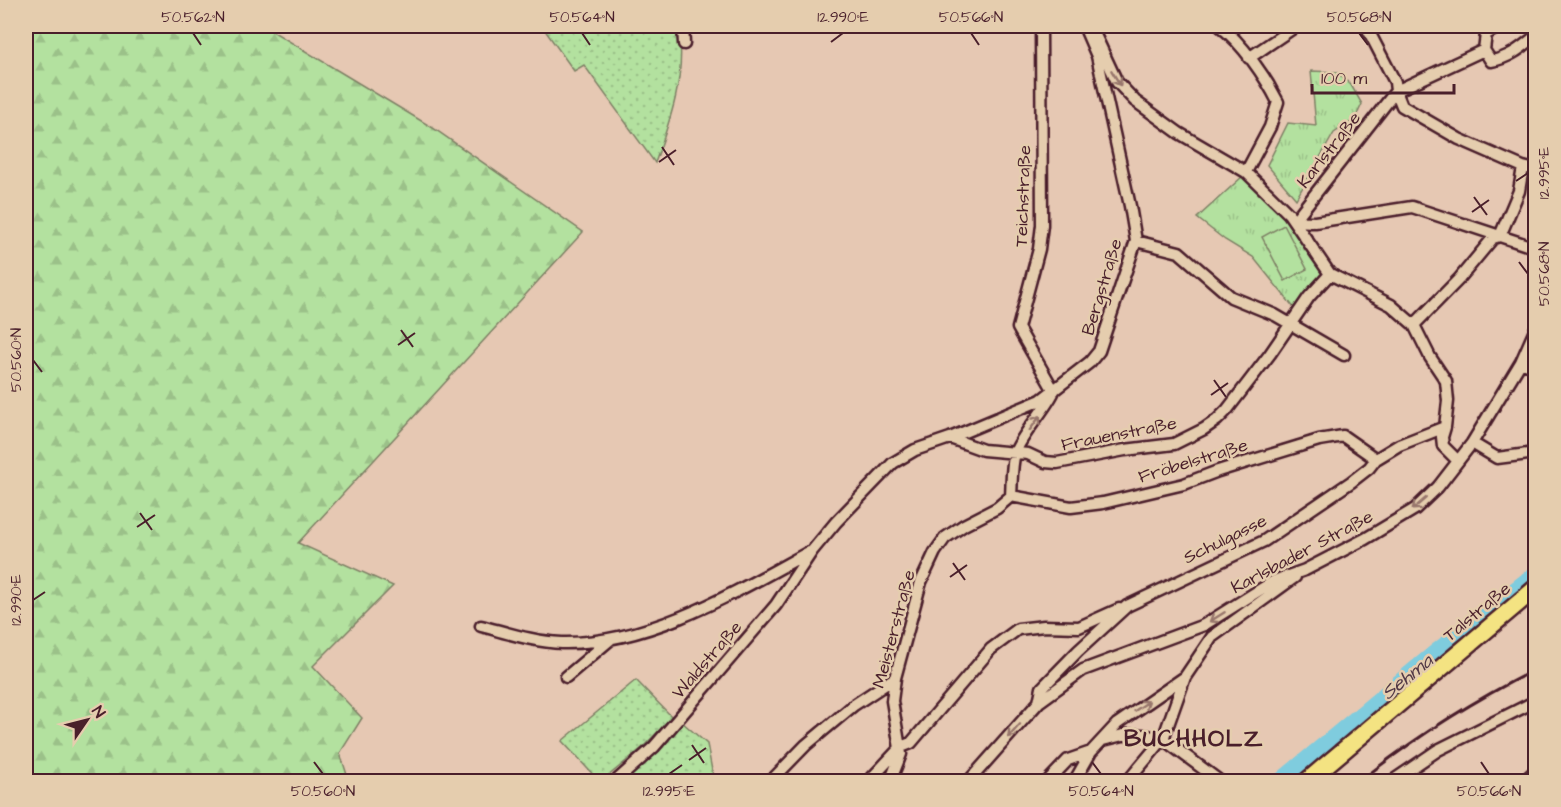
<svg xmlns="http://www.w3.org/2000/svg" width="1561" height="807" font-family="'Architects Daughter',sans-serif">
  <defs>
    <pattern id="grass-dots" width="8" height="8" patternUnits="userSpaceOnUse" patternTransform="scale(1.5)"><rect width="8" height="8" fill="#b3e19f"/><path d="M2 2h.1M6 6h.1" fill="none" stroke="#9bc189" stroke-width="1.8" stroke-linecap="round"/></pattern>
    <pattern id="forest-firs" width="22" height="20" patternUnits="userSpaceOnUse" patternTransform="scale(1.5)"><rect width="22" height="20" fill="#b3e19f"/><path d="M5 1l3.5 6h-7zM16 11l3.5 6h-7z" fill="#9bc189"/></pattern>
    <pattern id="park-tufts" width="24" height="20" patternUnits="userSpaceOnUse" patternTransform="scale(1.5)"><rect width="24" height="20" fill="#b3e19f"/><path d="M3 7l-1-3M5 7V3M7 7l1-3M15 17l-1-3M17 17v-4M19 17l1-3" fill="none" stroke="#9bc189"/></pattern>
  </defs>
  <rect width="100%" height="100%" fill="#e6c8b3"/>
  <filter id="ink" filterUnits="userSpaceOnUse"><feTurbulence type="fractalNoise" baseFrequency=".0167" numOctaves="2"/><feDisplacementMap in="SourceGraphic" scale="12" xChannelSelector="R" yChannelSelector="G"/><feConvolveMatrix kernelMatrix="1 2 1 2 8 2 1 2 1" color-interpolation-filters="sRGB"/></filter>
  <g filter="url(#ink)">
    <path fill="url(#grass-dots)" stroke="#7e8065" stroke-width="1.5" d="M 542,26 L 656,26 L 659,30 L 679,32 C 686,76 670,121 655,163 L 584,65 L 574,71 Z
      M 636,680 L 672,717 L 642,748 L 602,781 L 599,781 L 562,741 Z
      M 682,722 L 707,744 L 714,781 L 622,782 L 654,754 Z"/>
    <path fill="url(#forest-firs)" stroke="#7e8065" stroke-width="1.5" d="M 26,26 L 264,26 L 433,128 L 583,232 L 298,543 L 393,586 L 313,666 L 362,718 L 340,753 L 349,781 L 26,781 Z"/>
    <path fill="url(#park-tufts)" stroke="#7e8065" stroke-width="1.5" d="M 1311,71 L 1336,72 L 1351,85 L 1362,104 L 1355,119 L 1334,133 L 1296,199 L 1267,165 L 1288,123 L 1316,126 Z
      M 1243,176 L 1293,223 L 1324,270 L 1295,309 L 1253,257 L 1225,240 L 1197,218 Z"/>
    <path fill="#b3e19f" stroke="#7e8065" stroke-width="1.5" d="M 1284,225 L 1307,269 L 1285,281 L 1262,237 Z"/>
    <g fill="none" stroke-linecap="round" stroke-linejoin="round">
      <path stroke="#7fccde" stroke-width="16" d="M 1279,782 L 1438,650 L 1536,573"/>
      <defs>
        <path id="minor" d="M 683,26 L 684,44
          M 1041,26 L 1042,225 L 1039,249 L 1018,328 L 1054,391
          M 1220,26 C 1242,43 1265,76 1278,102 L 1270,127 L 1246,172
          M 1366,26 L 1395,82 L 1396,91 L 1402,106 L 1459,139 L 1523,167 L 1536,170
          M 1482,26 L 1486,34 L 1484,50
          M 1486,34 L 1501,26
          M 1096,37 L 1117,82 L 1135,101 L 1179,133 L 1246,172 L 1289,214 L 1330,274 L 1391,305 L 1414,325 L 1430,357 L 1446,381 L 1448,401 L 1445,427 L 1442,437 L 1443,446 L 1458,461
          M 1484,50 L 1491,61 C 1510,58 1522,47 1536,36
          M 1249,58 L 1296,26
          M 1294,221 L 1396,91 L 1484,50
          M 1294,221 L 1315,222 L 1412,207 L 1536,248
          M 1136,241 L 1179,252 L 1231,297 L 1275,315 L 1344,355
          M 1414,325 L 1459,279 L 1493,238 L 1500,236 L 1519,191 L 1523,167
          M 1521,362 L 1536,368
          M 950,438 L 983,450 L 1028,454 L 1045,462 L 1057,463 L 1125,450 L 1174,444 L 1204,429 L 1217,420 L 1227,410 L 1270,354 L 1309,297 L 1330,274
          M 1472,443 L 1497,458 L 1536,453
          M 1011,496 L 1071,507 L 1103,503 L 1184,484 L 1218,471 L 1319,440 L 1343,436 L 1376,459
          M 481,626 C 508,633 534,642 562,643 C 648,645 736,592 809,552
          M 566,677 L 611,639
          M 1039,702 L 1042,688 L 1078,651 L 1127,606 L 1264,541 L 1351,482 L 1369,468 L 1376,459 L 1399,445 L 1445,427
          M 1103,740 L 1123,735 L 1143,735 L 1163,739 L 1221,782
          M 615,782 L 654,747 L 776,605 L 812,551 L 836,522 L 893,463 L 915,450 L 950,438 L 1041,400 L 1090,362 L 1099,351 L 1136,241 L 1130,206 L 1097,56 L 1084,26
          M 770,782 L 806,745 L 854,705 L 895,678
          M 868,782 L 901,747 L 911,743 L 991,649 L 1018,629 L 1044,626 L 1079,627 L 1119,609
          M 890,782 L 901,754 L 892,701 L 895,678 L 921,582 L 935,552 L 945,538 L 964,525 L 997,508 L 1011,496 C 1012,483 1011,467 1015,453 C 1020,437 1044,411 1053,393
          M 968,782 L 1039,702 L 1083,670 L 1204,625 L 1274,581 L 1305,570 L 1365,539 L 1415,509 L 1438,487 L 1472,443 L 1521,362 L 1536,328
          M 1047,782 L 1068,760 L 1091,752
          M 1074,782 L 1091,752 L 1117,724 L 1185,677
          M 1127,782 L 1163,739 L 1185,677 L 1212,637 L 1295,577
          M 1391,782 L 1438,750 L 1536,701
          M 1523,782 L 1536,770"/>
        <path id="primary" d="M 1306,782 L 1536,588"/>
      </defs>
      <use href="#minor" stroke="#4a1f2b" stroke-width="15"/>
      <use href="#primary" stroke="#4a1f2b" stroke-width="21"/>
      <use href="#minor" stroke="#e5cdae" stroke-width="10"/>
      <use href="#primary" stroke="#f4e382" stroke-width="16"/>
      <path stroke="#4a1f2b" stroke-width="3" d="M 1359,782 C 1414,738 1473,701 1536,669"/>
    </g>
    <defs><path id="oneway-shaft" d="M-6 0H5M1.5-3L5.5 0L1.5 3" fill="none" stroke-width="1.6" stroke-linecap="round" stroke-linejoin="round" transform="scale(1.5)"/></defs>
    <g stroke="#98766c">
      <use href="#oneway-shaft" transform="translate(1116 78) rotate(59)"/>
      <use href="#oneway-shaft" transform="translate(1035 423) rotate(-54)"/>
      <use href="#oneway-shaft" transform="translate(1419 504) rotate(139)"/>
      <use href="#oneway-shaft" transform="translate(1217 617) rotate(148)"/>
      <use href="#oneway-shaft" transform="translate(1142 706) rotate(-34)"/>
      <use href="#oneway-shaft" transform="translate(1014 731) rotate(132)"/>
    </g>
  </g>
  <path fill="none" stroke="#4a1f2b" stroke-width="2" d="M 193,33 L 201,45M 582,33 L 590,45M 971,33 L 979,45M 1359,33 L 1368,45M 831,42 L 843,33M 662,147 L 674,165M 659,162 L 676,150M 1516,181 L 1528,173M 1474,197 L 1487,215M 1472,212 L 1489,200M 1519,262 L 1528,274M 401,330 L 413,347M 398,345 L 415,333M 33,360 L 42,372M 1214,380 L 1226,397M 1211,395 L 1228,383M 140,513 L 152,530M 137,527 L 155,515M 953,563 L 965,580M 950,577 L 967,565M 33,600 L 45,592M 692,745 L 704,763M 689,760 L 706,748M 314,762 L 323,774M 1092,762 L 1101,774M 1481,762 L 1489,774M 669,774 L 682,765"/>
  <g text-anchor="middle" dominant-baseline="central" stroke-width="5" stroke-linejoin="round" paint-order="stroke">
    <g font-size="18" fill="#4a1f2b" stroke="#e5cdae">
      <text transform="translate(1329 150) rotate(-52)">Karlstraße</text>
      <text transform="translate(1023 196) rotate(-88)">Teichstraße</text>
      <text transform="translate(1102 287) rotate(-73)">Bergstraße</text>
      <text transform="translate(1119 434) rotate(-11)">Frauenstraße</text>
      <text transform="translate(1193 461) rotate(-17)">Fröbelstraße</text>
      <text transform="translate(1225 539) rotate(-26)">Schulgasse</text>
      <text transform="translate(1302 552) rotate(-28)">Karlsbader Straße</text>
      <text transform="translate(1477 612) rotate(-40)">Talstraße</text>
      <text transform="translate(894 629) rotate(-75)">Meisterstraße</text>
      <text transform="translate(707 660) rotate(-49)">Waldstraße</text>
    </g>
    <g font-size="20" font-style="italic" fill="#523946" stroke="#e5cdae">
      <text transform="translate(1407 677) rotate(-39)">Sehma</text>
    </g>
    <g font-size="24" font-weight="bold" letter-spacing="1.5" fill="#4a1f2b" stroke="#e5cdae">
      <text x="1194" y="739">BUCHHOLZ</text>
    </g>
  </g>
  <rect width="1561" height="807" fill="none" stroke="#e5cdae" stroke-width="66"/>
  <g transform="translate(87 720) rotate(55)" stroke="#e5cdae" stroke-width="4.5" paint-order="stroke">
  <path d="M0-4.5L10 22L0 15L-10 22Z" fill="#4a1f2b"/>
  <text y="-9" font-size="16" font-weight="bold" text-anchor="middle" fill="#4a1f2b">N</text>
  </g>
  <path d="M1312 84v9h142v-9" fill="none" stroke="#4a1f2b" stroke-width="3"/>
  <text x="1321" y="84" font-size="18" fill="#4a1f2b" stroke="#e5cdae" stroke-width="4.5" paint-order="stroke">100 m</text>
  <rect x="33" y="33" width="1495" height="741" fill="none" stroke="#4a1f2b" stroke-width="2"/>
  <g font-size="15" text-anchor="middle" fill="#4a1f2b">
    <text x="193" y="22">50.562°N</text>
    <text x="582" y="22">50.564°N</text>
    <text x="843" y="22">12.990°E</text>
    <text x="971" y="22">50.566°N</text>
    <text x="1359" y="22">50.568°N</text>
    <text transform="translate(1544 173) rotate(-90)" y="5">12.995°E</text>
    <text transform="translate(1544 274) rotate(-90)" y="5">50.568°N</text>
    <text transform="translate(16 360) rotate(-90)" y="5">50.560°N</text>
    <text transform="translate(16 600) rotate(-90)" y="5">12.990°E</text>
    <text x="323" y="796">50.560°N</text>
    <text x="669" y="796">12.995°E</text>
    <text x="1101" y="796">50.564°N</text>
    <text x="1489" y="796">50.566°N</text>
  </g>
</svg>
